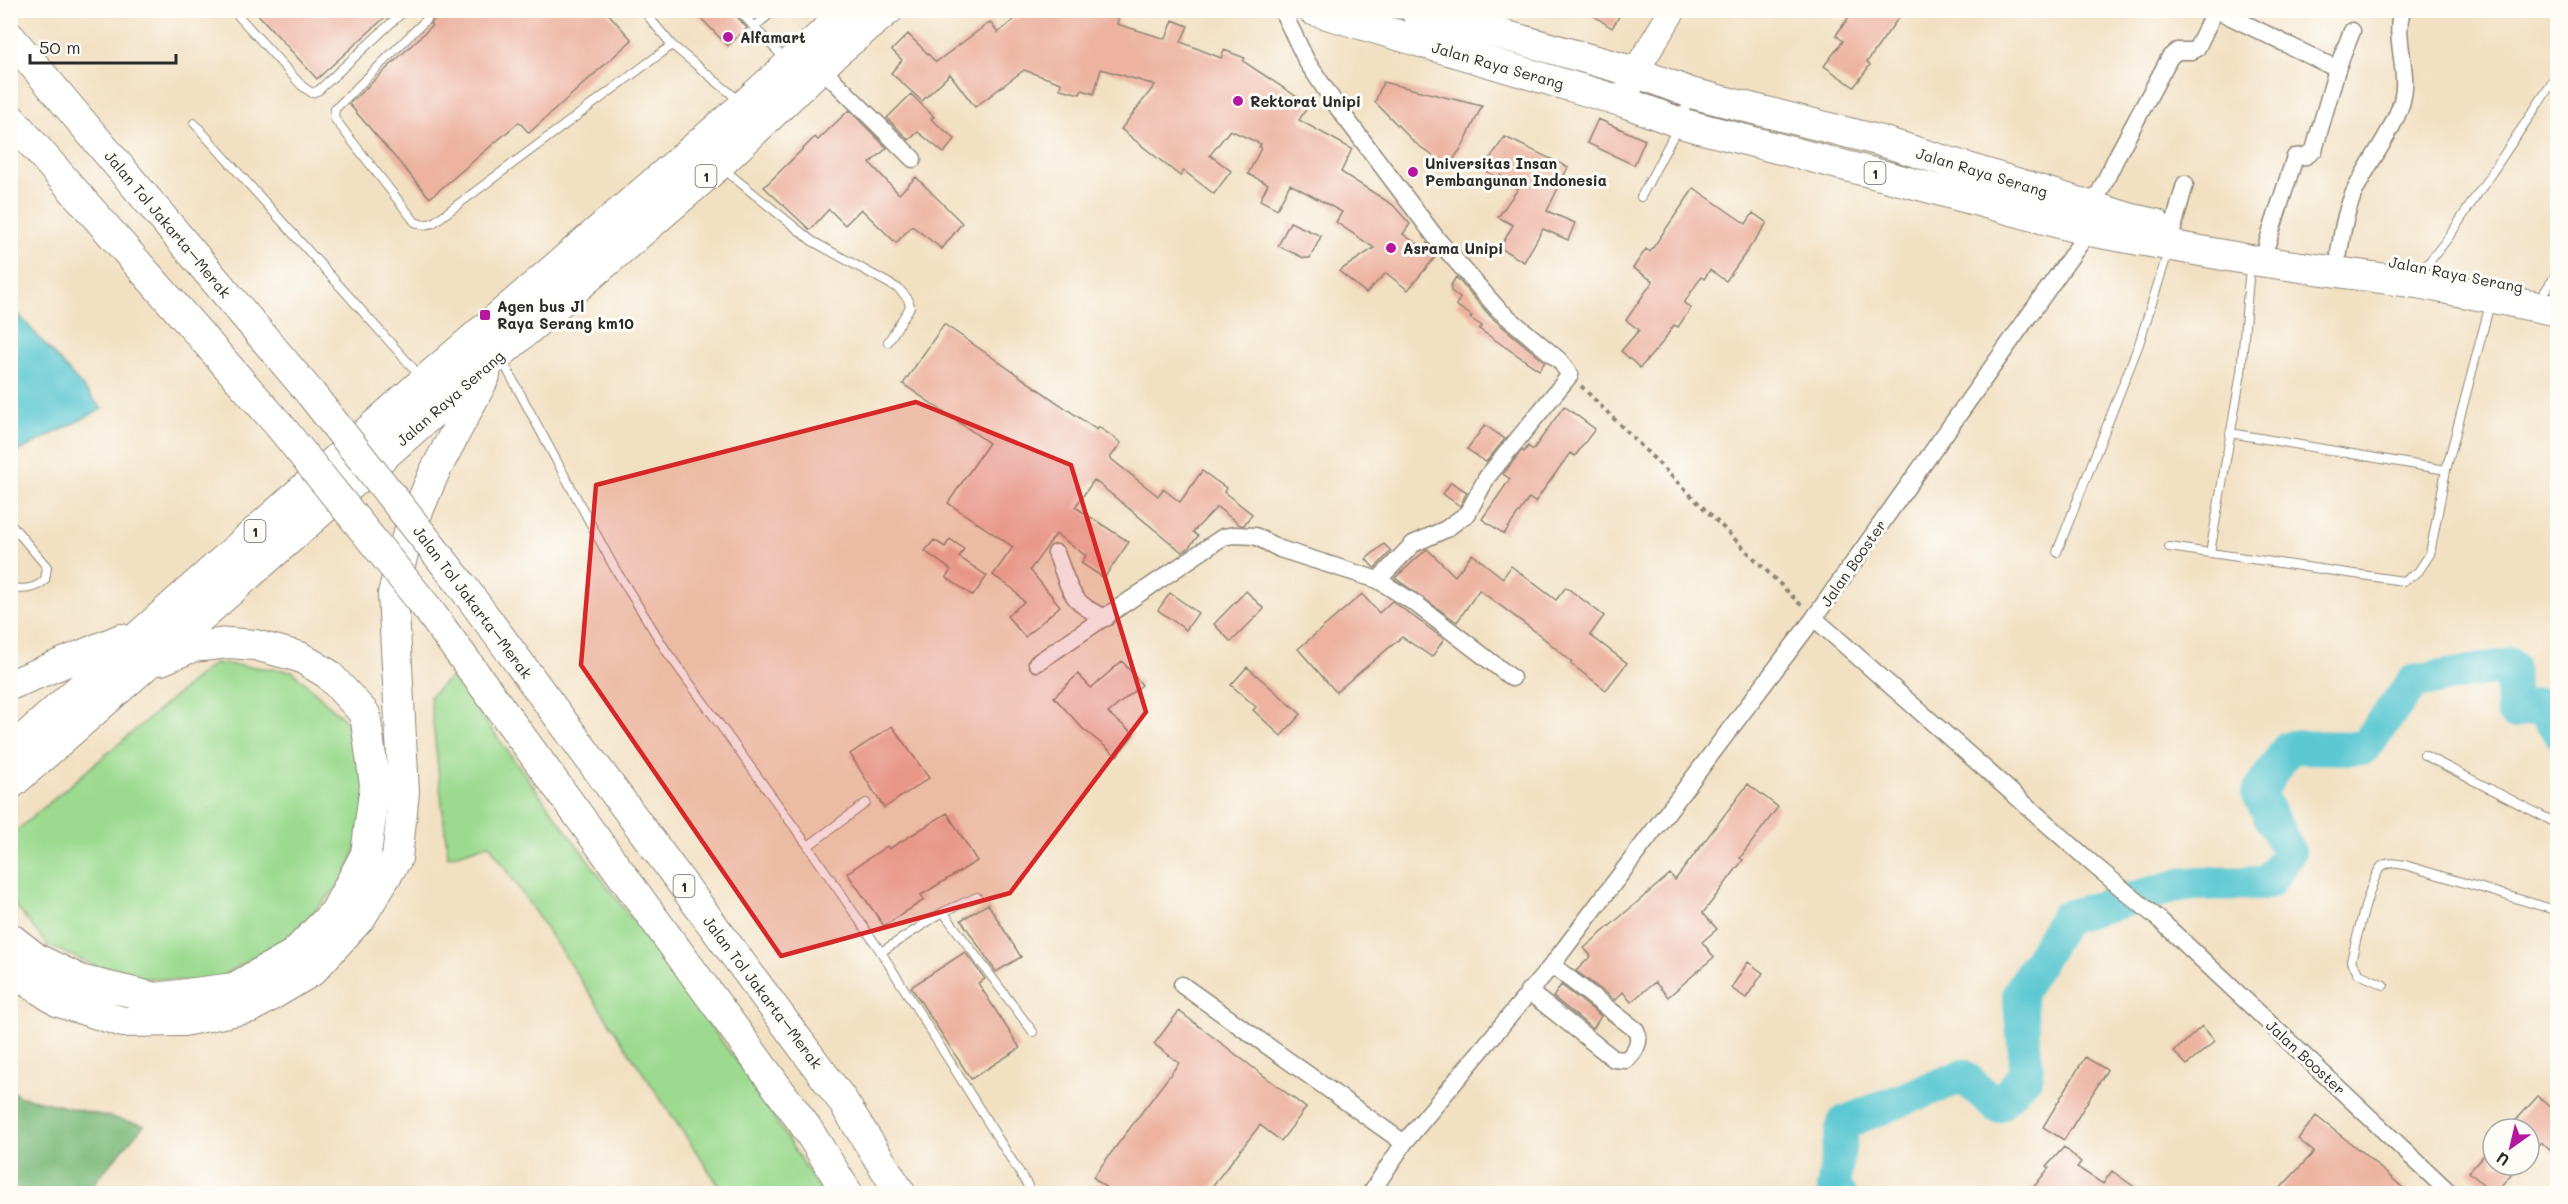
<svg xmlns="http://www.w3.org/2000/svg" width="2568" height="1204" font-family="Mali,sans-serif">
  <rect width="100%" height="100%" fill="#fdfcf7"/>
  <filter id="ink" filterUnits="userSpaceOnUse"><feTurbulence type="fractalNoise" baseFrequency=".0167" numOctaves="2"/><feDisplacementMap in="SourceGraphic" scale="12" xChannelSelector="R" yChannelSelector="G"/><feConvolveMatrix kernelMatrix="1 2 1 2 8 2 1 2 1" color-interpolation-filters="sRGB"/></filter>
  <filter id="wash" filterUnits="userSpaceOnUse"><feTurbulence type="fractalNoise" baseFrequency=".008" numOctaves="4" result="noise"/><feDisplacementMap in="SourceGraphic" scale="24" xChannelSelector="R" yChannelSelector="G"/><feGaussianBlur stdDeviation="1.35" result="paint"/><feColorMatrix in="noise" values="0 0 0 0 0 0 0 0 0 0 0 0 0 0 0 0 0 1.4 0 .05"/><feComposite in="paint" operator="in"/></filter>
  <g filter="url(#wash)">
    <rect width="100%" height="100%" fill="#f2e0c2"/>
    <path fill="#9bda8f" stroke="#63825d" stroke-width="1.5" d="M 214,663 L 292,671 L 345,720 L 372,807 L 344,880 L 294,933 L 211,983 L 120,976 L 48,946 L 11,900 L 10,836 Z
      M 452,676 L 744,1071 L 822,1193 L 724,1193 L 489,844 L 448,857 L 430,696 Z"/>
    <path fill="#7cba7a" stroke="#547252" stroke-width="1.5" d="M 11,1089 L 18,1096 L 144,1125 L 85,1193 L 11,1193 Z"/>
    <path fill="#5bc8d2" stroke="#437a7e" stroke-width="1.5" d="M 11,306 L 102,409 L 11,455 L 10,455 Z"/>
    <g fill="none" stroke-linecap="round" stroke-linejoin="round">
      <path stroke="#5bc8d2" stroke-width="34" d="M 1839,1194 L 1833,1187 L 1843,1123 L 1963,1076 L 1997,1106 L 2027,1074 L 2019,993 L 2066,917 L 2184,884 L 2268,883 L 2289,852 L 2258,793 L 2289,747 L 2364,748 L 2413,682 L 2511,665 L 2513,712 L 2539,705 L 2558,731"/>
    </g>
    <g id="blocks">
      <path fill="#edb2a0" d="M 254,10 L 393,10 L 317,79 Z
        M 442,10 L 605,10 L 632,40 L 529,133 L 519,122 L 430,198 L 349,104 L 432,26 L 430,24 Z
        M 693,10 L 731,10 L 747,28 L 728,46 Z
        M 1025,10 L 1120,10 L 1117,24 L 1166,39 L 1173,20 L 1188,26 L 1181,42 L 1221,58 L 1224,50 L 1245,58 L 1243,61 L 1309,105 L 1299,120 L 1352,149 L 1341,172 L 1393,205 L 1410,224 L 1403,234 L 1423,248 L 1427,243 L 1437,255 L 1408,290 L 1386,273 L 1366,293 L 1339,271 L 1374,248 L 1336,222 L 1342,212 L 1290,184 L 1277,209 L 1260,200 L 1268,184 L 1248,174 L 1261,148 L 1259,147 L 1261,144 L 1230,130 L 1210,155 L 1231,171 L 1214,194 L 1184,171 L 1180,176 L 1121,129 L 1155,85 L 1101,69 L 1094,94 L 1082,90 L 1080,94 L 1060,89 L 1061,83 L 1024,70 L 975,107 L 950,74 L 922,101 L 891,73 L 902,60 L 892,50 L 908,34 L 936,62 L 990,22 L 998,33 Z
        M 1585,10 L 1623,10 L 1612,28 Z
        M 1854,10 L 1904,10 L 1867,62 L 1870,65 L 1854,87 L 1824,66 L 1843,41 L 1836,35 Z
        M 1383,82 L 1482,106 L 1462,147 L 1448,167 L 1414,142 L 1375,102 Z
        M 911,94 L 934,117 L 931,119 L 955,139 L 944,153 L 918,132 L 909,140 L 887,118 Z
        M 849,110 L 887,148 L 870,163 L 899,194 L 916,177 L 962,223 L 942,249 L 912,226 L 896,243 L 861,209 L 845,225 L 829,209 L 810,230 L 764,187 L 815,137 L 818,140 Z
        M 1598,119 L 1645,140 L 1634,165 L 1587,143 Z
        M 1505,137 L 1568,167 L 1547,211 L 1575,223 L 1568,240 L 1543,229 L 1524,262 L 1500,248 L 1513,225 L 1498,217 L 1518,189 L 1500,175 L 1497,178 L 1483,168 Z
        M 1694,188 L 1746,224 L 1753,213 L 1767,223 L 1726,281 L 1710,270 L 1704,279 L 1701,277 L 1684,303 L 1691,308 L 1678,327 L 1674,325 L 1662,343 L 1640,368 L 1621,351 L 1639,330 L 1626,320 L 1653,281 L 1633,268 L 1646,249 L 1650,252 Z
        M 1290,222 L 1321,236 L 1310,258 L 1304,258 L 1278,246 Z
        M 1456,277 L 1491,317 L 1545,362 L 1539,370 L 1479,329 L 1482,326 L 1470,318 L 1472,316 L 1456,305 L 1460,298 L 1451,291 L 1451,285 Z
        M 944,324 L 1097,430 L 1099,427 L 1121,443 L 1110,458 L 1158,496 L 1163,489 L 1180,502 L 1202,471 L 1226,488 L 1224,492 L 1252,514 L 1244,525 L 1240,525 L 1217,507 L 1193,532 L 1198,536 L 1189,547 L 1182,552 L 1094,480 L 1075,507 L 1129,542 L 1104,578 L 1081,563 L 1086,556 L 1056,534 L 1030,570 L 1060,606 L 1025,637 L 1007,616 L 1024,602 L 1013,589 L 993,575 L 1013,547 L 948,503 L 989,443 L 903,384 Z
        M 1564,406 L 1595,429 L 1575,456 L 1570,453 L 1535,502 L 1529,498 L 1504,534 L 1482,519 L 1510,479 L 1503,474 L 1522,450 L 1524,452 L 1528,446 L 1533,450 Z
        M 1485,425 L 1505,439 L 1486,462 L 1467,449 Z
        M 1451,482 L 1467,492 L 1460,506 L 1443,494 Z
        M 950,539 L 964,549 L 959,557 L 987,576 L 973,596 L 946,577 L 951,570 L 925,551 L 934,540 L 945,547 Z
        M 1384,544 L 1391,551 L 1375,568 L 1373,567 L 1366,559 Z
        M 1427,549 L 1455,576 L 1472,554 L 1503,578 L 1511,566 L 1556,600 L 1566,587 L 1604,616 L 1590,635 L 1627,663 L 1606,690 L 1571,664 L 1572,662 L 1536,632 L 1479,590 L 1457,622 L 1395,578 Z
        M 1246,591 L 1264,609 L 1231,642 L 1214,624 Z
        M 1170,593 L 1198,613 L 1186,630 L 1158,610 Z
        M 1362,594 L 1379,613 L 1392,601 L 1444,639 L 1432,657 L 1402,637 L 1336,692 L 1298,649 Z
        M 1122,661 L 1142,685 L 1108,713 L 1134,734 L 1117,756 L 1083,729 L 1054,697 L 1078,674 L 1091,688 Z
        M 1247,667 L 1301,714 L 1281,736 L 1253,710 L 1256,707 L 1231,685 Z
        M 892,726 L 929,778 L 884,808 L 850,754 Z
        M 1748,784 L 1778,807 L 1740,858 L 1743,860 L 1703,913 L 1717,929 L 1702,942 L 1714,957 L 1668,997 L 1655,982 L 1631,1002 L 1623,992 L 1615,1000 L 1576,971 L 1591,956 L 1584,948 L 1670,874 L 1675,880 Z
        M 947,813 L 977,861 L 921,895 L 924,900 L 884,926 L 847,873 L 887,846 L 889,849 Z
        M 988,904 L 1021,957 L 996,972 L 961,920 Z
        M 965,952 L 985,979 L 978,983 L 1020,1048 L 971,1079 L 911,987 Z
        M 1748,962 L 1763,973 L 1746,998 L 1731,988 Z
        M 1561,985 L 1601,1016 L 1593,1029 L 1553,997 Z
        M 1179,1011 L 1306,1108 L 1281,1141 L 1260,1125 L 1206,1194 L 1114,1194 L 1093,1177 L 1179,1063 L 1154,1044 Z
        M 2202,1026 L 2215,1041 L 2187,1065 L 2174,1052 Z
        M 2085,1057 L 2107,1070 L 2064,1140 L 2043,1127 Z
        M 2538,1096 L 2558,1113 L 2558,1157 L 2541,1142 L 2529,1154 L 2529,1129 L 2508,1129 Z
        M 2316,1116 L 2363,1153 L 2410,1194 L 2275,1194 L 2314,1152 L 2298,1139 Z
        M 2493,1145 L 2493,1165 L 2519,1165 L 2494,1194 L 2469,1172 Z
        M 2064,1147 L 2081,1162 L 2077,1167 L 2103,1184 L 2112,1171 L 2144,1194 L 2028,1194 L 2049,1168 L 2047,1166 Z"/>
    </g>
  </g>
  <g filter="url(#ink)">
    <use href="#blocks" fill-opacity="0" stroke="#8e8676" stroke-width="1.5"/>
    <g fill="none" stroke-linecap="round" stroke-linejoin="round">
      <defs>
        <path id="lane" d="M 233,10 L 302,86 L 312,93 L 319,90 L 405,10
          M 436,10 L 335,109 L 334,118 L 338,123 L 415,222 L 423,225 L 433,223 L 672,45
          M 643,10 L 672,45 L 741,102
          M 739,10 L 754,27
          M 775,10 L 754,27 L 786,60
          M 194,123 L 422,378
          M 722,168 L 812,241 L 899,289 L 908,299 L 910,307 L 888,342
          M 1641,197 L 1680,123 L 1689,98
          M 2426,266 L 2448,238 L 2558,74
          M 2545,291 L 2558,272
          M 502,360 L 614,567 L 667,652 L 808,846 L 881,952 L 1028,1186
          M 2230,433 L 2446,470
          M 10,523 L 47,567 L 45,580 C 35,589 24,590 10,588
          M 2169,547 L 2403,581 L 2418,572 L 2430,554 L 2446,470 L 2490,304
          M 2057,552 L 2139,344 L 2168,252
          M 2210,553 L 2241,373 L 2250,266
          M 2424,755 L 2558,824
          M 808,846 L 866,803
          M 943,912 L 1033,1032
          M 881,952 L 943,912 L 977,897
          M 2384,985 L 2359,974 L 2351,961 C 2356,942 2370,877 2382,866 C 2389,861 2397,864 2405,865 L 2558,911"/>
        <path id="street" d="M 2217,10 L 2337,69
          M 821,68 L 913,159
          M 2093,206 L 2118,154 L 2170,57 L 2177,51 L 2192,51 L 2197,48 L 2215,10
          M 2173,228 L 2185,184
          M 2089,231 L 1814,618 L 2095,866 L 2161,921 L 2451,1194
          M 2267,244 L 2295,157 L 2306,156 L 2314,150 L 2337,69 L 2352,31
          M 2339,253 C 2342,233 2345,214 2353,195 C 2367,163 2392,135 2402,101 C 2410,71 2393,40 2402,10
          M 1056,553 C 1070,587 1068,603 1106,618
          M 1378,580 L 1416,604 L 1512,678
          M 1037,663 L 1223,537 L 1234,535 L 1255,536 L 1280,549 L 1378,580 L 1413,544 L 1446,529 L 1468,513 L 1487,477 L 1570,375 L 1560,361 L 1498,309 L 1437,239 L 1338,108 L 1307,62 L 1282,10
          M 1182,985 L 1404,1143
          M 1528,991 L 1614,1059 L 1626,1060 C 1635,1052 1642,1041 1636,1030 L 1552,965
          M 1370,1194 L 1404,1143 L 1552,965 L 1814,618"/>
        <path id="primary" d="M 1624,102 L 1635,72 L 1673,10"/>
        <path id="highway" d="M 1313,10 L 1624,102 L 1680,123 L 1923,186 L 2089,231 L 2251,260 L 2423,284 L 2558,311
          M 1415,10 L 1635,72 L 1691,93 L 1881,141 L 2132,219 L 2155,224
          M 10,37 L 311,394
          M 10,118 L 279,425
          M 460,583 L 842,1100 L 901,1194
          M 427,608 L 806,1127 L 848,1194
          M 10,685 L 121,639
          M 10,751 L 424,381 L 744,105 L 849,10
          M 10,785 L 495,358 L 719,165 L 838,51 L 888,10
          M 10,938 L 37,959 L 80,980 L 156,998 L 234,988 L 294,954 L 335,912 L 366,854 L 375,785 L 365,714 L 328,674 L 300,657 L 255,645 L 229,643 L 192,647 L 161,660
          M 10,970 L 59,1002 L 123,1022 L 183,1021 L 252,1007 L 312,971 L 361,917 L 397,858 L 404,792 L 393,594 L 407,537 L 434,473 L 485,376"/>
      </defs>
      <use href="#lane" stroke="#8e8676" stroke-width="10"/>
      <use href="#street" stroke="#8e8676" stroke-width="19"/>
      <use href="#primary" stroke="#8e8676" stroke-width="28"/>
      <use href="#highway" stroke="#8e8676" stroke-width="32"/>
      <path stroke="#8e8676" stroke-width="4" stroke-dasharray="4.5 4.5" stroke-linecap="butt" d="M 1581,386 L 1803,607"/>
      <use href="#lane" stroke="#fff" stroke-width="8"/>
      <use href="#street" stroke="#fff" stroke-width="16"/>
      <use href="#primary" stroke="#fff" stroke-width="26"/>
      <use href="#highway" stroke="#fff" stroke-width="30"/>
      <defs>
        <path id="highway-bridge" d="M 311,394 L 460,583
          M 279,425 L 427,608"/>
      </defs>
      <use href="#highway-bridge" stroke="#8e8676" stroke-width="32" stroke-linecap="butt"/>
      <use href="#highway-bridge" stroke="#fff" stroke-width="30"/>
    </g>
  </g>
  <path fill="#d62828" fill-opacity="0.2" stroke="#d62828" stroke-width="4.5" stroke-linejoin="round" d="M 916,402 L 1071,465 L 1146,712 L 1010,893 L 781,956 L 581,665 L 596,485 Z"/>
  <g fill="#b5179e" stroke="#fdfcf7" stroke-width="2">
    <circle cx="728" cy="37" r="6"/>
    <circle cx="1238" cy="101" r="6"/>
    <circle cx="1413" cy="172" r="6"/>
    <circle cx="1391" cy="248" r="6"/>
    <rect x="479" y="309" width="12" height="12" rx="3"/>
  </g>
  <g text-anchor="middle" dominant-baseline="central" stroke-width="6" stroke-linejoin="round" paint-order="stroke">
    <g fill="#fdfcf7" stroke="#6a6a68" stroke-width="1.5">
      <rect x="1864.5" y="162" width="21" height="22" rx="4.5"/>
      <rect x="695.5" y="165" width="21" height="22" rx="4.5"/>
      <rect x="244.5" y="520" width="21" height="22" rx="4.5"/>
      <rect x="673.5" y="875" width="21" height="22" rx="4.5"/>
    </g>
    <g font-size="14" font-weight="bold" fill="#2b2b2b">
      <text x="1875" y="173">1</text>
      <text x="706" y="176">1</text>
      <text x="255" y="531">1</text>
      <text x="684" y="886">1</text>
    </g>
    <g font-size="15" font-weight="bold" fill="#2b2b2b" stroke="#fdfcf7" text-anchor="start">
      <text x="740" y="37">Alfamart</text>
      <text x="1250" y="101">Rektorat Unipi</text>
      <text x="1425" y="163">Universitas Insan<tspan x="1425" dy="17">Pembangunan Indonesia</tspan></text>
      <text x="1403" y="248">Asrama Unipi</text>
      <text x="497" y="306">Agen bus Jl<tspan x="497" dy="17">Raya Serang km10</tspan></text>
    </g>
    <g font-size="15" fill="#2b2b2b" stroke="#fdfcf7">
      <text transform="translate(1498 65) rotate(16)">Jalan Raya Serang</text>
      <text transform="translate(1982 172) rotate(17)">Jalan Raya Serang</text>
      <text transform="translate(168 224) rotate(50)">Jalan Tol Jakarta–Merak</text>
      <text transform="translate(2456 274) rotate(11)">Jalan Raya Serang</text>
      <text transform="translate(450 398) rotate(-41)">Jalan Raya Serang</text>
      <text transform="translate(1853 563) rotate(-55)">Jalan Booster</text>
      <text transform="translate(473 602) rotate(53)">Jalan Tol Jakarta–Merak</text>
      <text transform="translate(763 992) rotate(53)">Jalan Tol Jakarta–Merak</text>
      <text transform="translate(2306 1057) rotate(43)">Jalan Booster</text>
    </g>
  </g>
  <rect width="2568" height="1204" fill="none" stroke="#fdfcf7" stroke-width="36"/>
  <g transform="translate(2511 1147) rotate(214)"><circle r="28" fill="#fdfcf7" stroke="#a9a8a5" stroke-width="1.5"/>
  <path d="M0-4.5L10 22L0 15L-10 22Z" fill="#b5179e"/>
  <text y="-9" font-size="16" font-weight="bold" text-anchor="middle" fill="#2b2b2b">U</text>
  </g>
  <path d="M30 54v9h146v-9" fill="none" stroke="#2b2b2b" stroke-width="3"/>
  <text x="39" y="54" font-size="18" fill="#2b2b2b" stroke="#fdfcf7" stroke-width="4.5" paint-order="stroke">50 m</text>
</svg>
